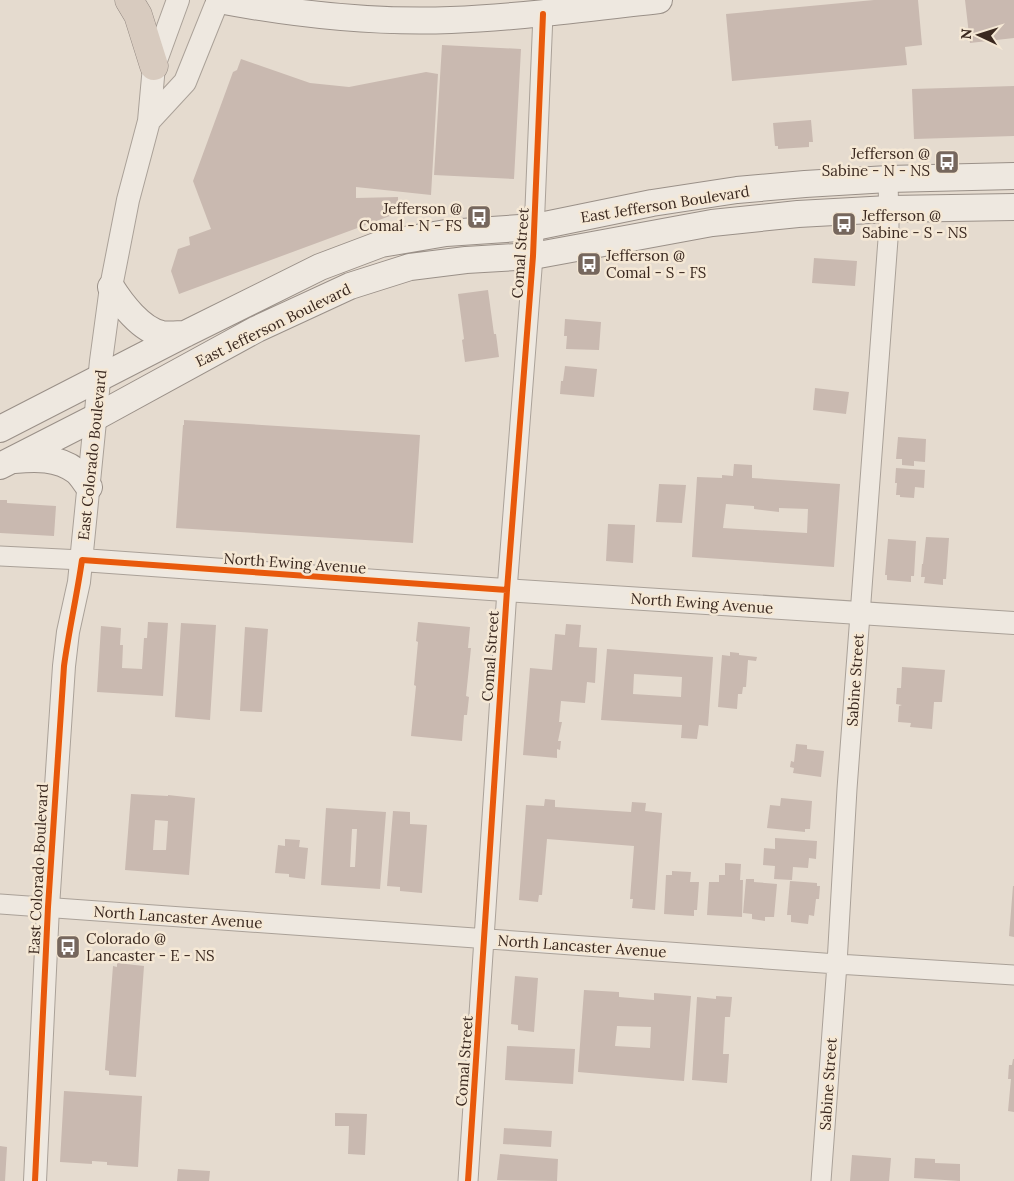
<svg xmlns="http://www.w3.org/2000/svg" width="1014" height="1181" font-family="Lora,serif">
  <rect width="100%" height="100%" fill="#e5dbcf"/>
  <path fill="#c9b9b0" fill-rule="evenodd" d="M 874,0 L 918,0 L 922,45 L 905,47 L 907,65 L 732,81 L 726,14 Z
    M 965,0 L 1014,0 L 1014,38 L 970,43 Z
    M 442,45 L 521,49 L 514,179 L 434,175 Z
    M 241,59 L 310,83 L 349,87 L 426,72 L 438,74 L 431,195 L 356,187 L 356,198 L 398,197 L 398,213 L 179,294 L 171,271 L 178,249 L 190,245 L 189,237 L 211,229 L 193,181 L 233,72 L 237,70 Z
    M 1014,86 L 1014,136 L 914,139 L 912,89 Z
    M 811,120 L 813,142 L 809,142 L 809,147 L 778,149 L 778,146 L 775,146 L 773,123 Z
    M 814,258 L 857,261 L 855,286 L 812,283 Z
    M 488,290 L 494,334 L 496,334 L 499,357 L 465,362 L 462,340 L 464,339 L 458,294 Z
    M 565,319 L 601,322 L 599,350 L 566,349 L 567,336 L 564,336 Z
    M 565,366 L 597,369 L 594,397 L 560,394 L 561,381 L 563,381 Z
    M 815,388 L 849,392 L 846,414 L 813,410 Z
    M 184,420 L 420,435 L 413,543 L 176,528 L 183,425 L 184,425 Z
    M 898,437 L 926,439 L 925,462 L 914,461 L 914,466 L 902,465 L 902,459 L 896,459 Z
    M 734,464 L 752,465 L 752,478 L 840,484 L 834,567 L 692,557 L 697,477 L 722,478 L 722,475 L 733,476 ZM 726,504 L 754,506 L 754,509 L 779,512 L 779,508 L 808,509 L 807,533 L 723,528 Z
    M 896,468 L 925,470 L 924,488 L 915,487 L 914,498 L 900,497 L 900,495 L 896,495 L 897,483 L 895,483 Z
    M 659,484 L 686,485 L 682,523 L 656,522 Z
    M 0,500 L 7,500 L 7,503 L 56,506 L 54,536 L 0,533 Z
    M 608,524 L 635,525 L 633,563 L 606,561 Z
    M 926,537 L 949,538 L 946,579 L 943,579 L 943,585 L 924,583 L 925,577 L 921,577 L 922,564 L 923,564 Z
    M 888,539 L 916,541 L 914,576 L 911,576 L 911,582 L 887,580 L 887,575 L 885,575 Z
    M 148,622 L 168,623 L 163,696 L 97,692 L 101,626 L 121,628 L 120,645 L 123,645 L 122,668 L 142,669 L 144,638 L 147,638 Z
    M 418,622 L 470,627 L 468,648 L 471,648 L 466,696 L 469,697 L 467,715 L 464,715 L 462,741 L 411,736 L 416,686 L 414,685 L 418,642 L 416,641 Z
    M 181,623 L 216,625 L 210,720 L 175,717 Z
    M 566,624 L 581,625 L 579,647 L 597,648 L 595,683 L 587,682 L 585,703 L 561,701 L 559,722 L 562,722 L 558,741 L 561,741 L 560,750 L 557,749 L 557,758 L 523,755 L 530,668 L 552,670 L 555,634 L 565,635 Z
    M 245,627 L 268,629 L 262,712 L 240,711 Z
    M 607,649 L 713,657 L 708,726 L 699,725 L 697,739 L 681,738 L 682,725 L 601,720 ZM 634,674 L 682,677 L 681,697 L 633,694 Z
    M 730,652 L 739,653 L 739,655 L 757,657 L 756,661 L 748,660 L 746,687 L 743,687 L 742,694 L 738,694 L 737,709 L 718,707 L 722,655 L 730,656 Z
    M 902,667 L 945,670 L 942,702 L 934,702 L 932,729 L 910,727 L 911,723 L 898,722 L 899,706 L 902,705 L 896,704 L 897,688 L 901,688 Z
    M 796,744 L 807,745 L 807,749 L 824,751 L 821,777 L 793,773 L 794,768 L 790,767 L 791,761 L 794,762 Z
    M 131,794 L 168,796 L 168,795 L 195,798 L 189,875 L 125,870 ZM 155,820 L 168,821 L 166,850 L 153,850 Z
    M 781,798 L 812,801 L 810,829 L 805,829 L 805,832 L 767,828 L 770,805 L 780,806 Z
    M 545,799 L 555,800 L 555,807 L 631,812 L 632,802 L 646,803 L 645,811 L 662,813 L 655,910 L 632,908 L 633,899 L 630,899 L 634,846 L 547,839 L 542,895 L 539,895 L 538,902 L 519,900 L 526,805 L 544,806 Z
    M 326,808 L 386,812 L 380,889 L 321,885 ZM 352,829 L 357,829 L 355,867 L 350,867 Z
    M 393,811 L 410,812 L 410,824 L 427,825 L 422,893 L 400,891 L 400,887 L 387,886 Z
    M 775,838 L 817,841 L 816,859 L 809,858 L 808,868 L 793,867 L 792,880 L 774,879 L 775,866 L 763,865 L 764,848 L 775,849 Z
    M 285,839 L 300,840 L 299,847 L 308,848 L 305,879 L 289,877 L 289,874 L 275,873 L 278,845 L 285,846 Z
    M 725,863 L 741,864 L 740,880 L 743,880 L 742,917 L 707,915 L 709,882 L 719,882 L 719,875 L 725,875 Z
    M 672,871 L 691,872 L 690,882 L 699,882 L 697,910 L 694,910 L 694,916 L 664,914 L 666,875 L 672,875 Z
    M 746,879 L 754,879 L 754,882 L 777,884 L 774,917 L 765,917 L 765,921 L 752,919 L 752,914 L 743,913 Z
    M 790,881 L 817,883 L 817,886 L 820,886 L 819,899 L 816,899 L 814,916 L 809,915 L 808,924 L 791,922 L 791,915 L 787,915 Z
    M 1013,886 L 1014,886 L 1014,937 L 1009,936 Z
    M 117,963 L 144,966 L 136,1077 L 109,1075 L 109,1071 L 105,1070 L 113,966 L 117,967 Z
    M 515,976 L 538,978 L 534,1032 L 518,1030 L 518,1025 L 511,1024 Z
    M 584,990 L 619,992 L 619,997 L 654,1000 L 654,993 L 691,996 L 684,1081 L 578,1072 ZM 617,1026 L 651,1027 L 650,1048 L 615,1046 Z
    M 716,996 L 732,997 L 730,1017 L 725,1017 L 723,1054 L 729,1054 L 727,1083 L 692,1080 L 697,997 L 716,999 Z
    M 507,1046 L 575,1049 L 573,1084 L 505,1080 Z
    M 1013,1059 L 1014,1059 L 1014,1112 L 1008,1111 L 1011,1079 L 1008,1079 L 1009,1065 L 1012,1065 Z
    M 64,1091 L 142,1096 L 138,1167 L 107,1165 L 107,1162 L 92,1161 L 92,1164 L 60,1162 Z
    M 335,1113 L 367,1114 L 365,1155 L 348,1154 L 349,1126 L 335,1126 Z
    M 504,1128 L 552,1131 L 551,1147 L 503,1144 Z
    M 0,1146 L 7,1147 L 5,1181 L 0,1181 Z
    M 500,1154 L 558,1159 L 557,1181 L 497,1180 Z
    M 852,1155 L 891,1158 L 889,1181 L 850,1181 Z
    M 915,1158 L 935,1159 L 935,1163 L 960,1164 L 960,1181 L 914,1178 Z
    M 178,1169 L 210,1171 L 209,1181 L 177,1181 Z"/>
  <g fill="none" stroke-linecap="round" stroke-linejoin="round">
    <defs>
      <path id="minor" d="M 0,556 L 82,560
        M 0,904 L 837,964 L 1014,975
        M 468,1181 L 507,590 L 533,256 L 543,14
        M 821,1181 L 837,964 L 847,789 L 889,226 L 888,179"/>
      <path id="tertiary" d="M 149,121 L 185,82 L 218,0
        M 82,560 L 490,589 L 1014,623
        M 35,1181 L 48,907 L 64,666 L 68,632 L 79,582 L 101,361 L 111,287 L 128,200 L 149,121 L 154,66 L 178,0"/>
      <path id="secondary" d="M 219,0 C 293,14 375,23 451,20 C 521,17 590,8 659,0
        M 111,287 C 121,303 141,330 162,334 C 169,335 178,334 185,334
        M 0,429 L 185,334 L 320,267 L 381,244 L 446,233 L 535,227 L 652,203 L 737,190 L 805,184 L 888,179 L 1014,176
        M 14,460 C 35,458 58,457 76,471 C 81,475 85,482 89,487
        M 0,466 L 96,417 L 257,329 L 350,286 L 410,267 L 466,260 L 533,256 L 712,223 L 798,214 L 889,209 L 1014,207"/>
      <path id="motorway" d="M 129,0 L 138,15 L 154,66"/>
    </defs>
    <use href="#minor" stroke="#aaa198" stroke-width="21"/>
    <use href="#tertiary" stroke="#aaa198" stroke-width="24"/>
    <use href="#secondary" stroke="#9a9088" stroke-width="28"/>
    <use href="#motorway" stroke="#90867f" stroke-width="29"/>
    <use href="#minor" stroke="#eee8e0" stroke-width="19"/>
    <use href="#tertiary" stroke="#eee8e0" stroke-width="22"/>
    <use href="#secondary" stroke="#eee8e0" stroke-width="26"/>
    <use href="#motorway" stroke="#d8cbbf" stroke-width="28"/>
    <defs>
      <path id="cycleway" d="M 35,1181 L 48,907 L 64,666 C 69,630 77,595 82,560 L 507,590
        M 468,1181 L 507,590 L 533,256 L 543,14"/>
    </defs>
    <use href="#cycleway" stroke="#f5e8d5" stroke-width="9"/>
    <use href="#cycleway" stroke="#e8590c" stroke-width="6"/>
  </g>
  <defs>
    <symbol id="bus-square" viewBox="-11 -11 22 22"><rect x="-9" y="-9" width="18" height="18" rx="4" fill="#76675d" stroke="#f5e8d5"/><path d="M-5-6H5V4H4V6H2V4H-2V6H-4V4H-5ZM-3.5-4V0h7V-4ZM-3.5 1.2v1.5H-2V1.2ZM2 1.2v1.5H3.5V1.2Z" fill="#fff"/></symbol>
  </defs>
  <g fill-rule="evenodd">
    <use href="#bus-square" x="933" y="148" width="28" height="28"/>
    <use href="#bus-square" x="465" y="203" width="28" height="28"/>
    <use href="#bus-square" x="830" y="210" width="28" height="28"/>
    <use href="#bus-square" x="575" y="250" width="28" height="28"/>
    <use href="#bus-square" x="54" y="933" width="28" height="28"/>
  </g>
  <g text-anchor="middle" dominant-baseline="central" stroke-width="5" stroke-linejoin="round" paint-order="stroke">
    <g font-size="15" fill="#3a281f" stroke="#f5e8d5" text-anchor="start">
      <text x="930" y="153" text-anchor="end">Jefferson @<tspan x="930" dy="17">Sabine - N - NS</tspan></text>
      <text x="462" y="208" text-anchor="end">Jefferson @<tspan x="462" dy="17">Comal - N - FS</tspan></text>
      <text x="862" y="215">Jefferson @<tspan x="862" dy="17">Sabine - S - NS</tspan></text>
      <text x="606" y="255">Jefferson @<tspan x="606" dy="17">Comal - S - FS</tspan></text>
      <text x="86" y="938">Colorado @<tspan x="86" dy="17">Lancaster - E - NS</tspan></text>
    </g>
    <g font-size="15" fill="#3a281f" stroke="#f5e8d5">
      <text transform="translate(665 204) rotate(-9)">East Jefferson Boulevard</text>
      <text transform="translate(520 253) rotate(-86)">Comal Street</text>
      <text transform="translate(273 325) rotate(-26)">East Jefferson Boulevard</text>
      <text transform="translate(92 455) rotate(-84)">East Colorado Boulevard</text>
      <text transform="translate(295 563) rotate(4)">North Ewing Avenue</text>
      <text transform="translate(702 603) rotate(4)">North Ewing Avenue</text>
      <text transform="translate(490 656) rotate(-86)">Comal Street</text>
      <text transform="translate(855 680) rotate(-86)">Sabine Street</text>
      <text transform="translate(38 869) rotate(-87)">East Colorado Boulevard</text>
      <text transform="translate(178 917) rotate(4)">North Lancaster Avenue</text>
      <text transform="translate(582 946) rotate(4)">North Lancaster Avenue</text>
      <text transform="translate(464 1061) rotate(-86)">Comal Street</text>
      <text transform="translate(828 1084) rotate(-86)">Sabine Street</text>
    </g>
  </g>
  <g transform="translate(979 35) rotate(274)" stroke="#f5e8d5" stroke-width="4" paint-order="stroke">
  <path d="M0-4L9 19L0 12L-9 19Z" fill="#3a281f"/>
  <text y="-8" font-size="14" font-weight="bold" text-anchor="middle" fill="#3a281f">N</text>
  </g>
</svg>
